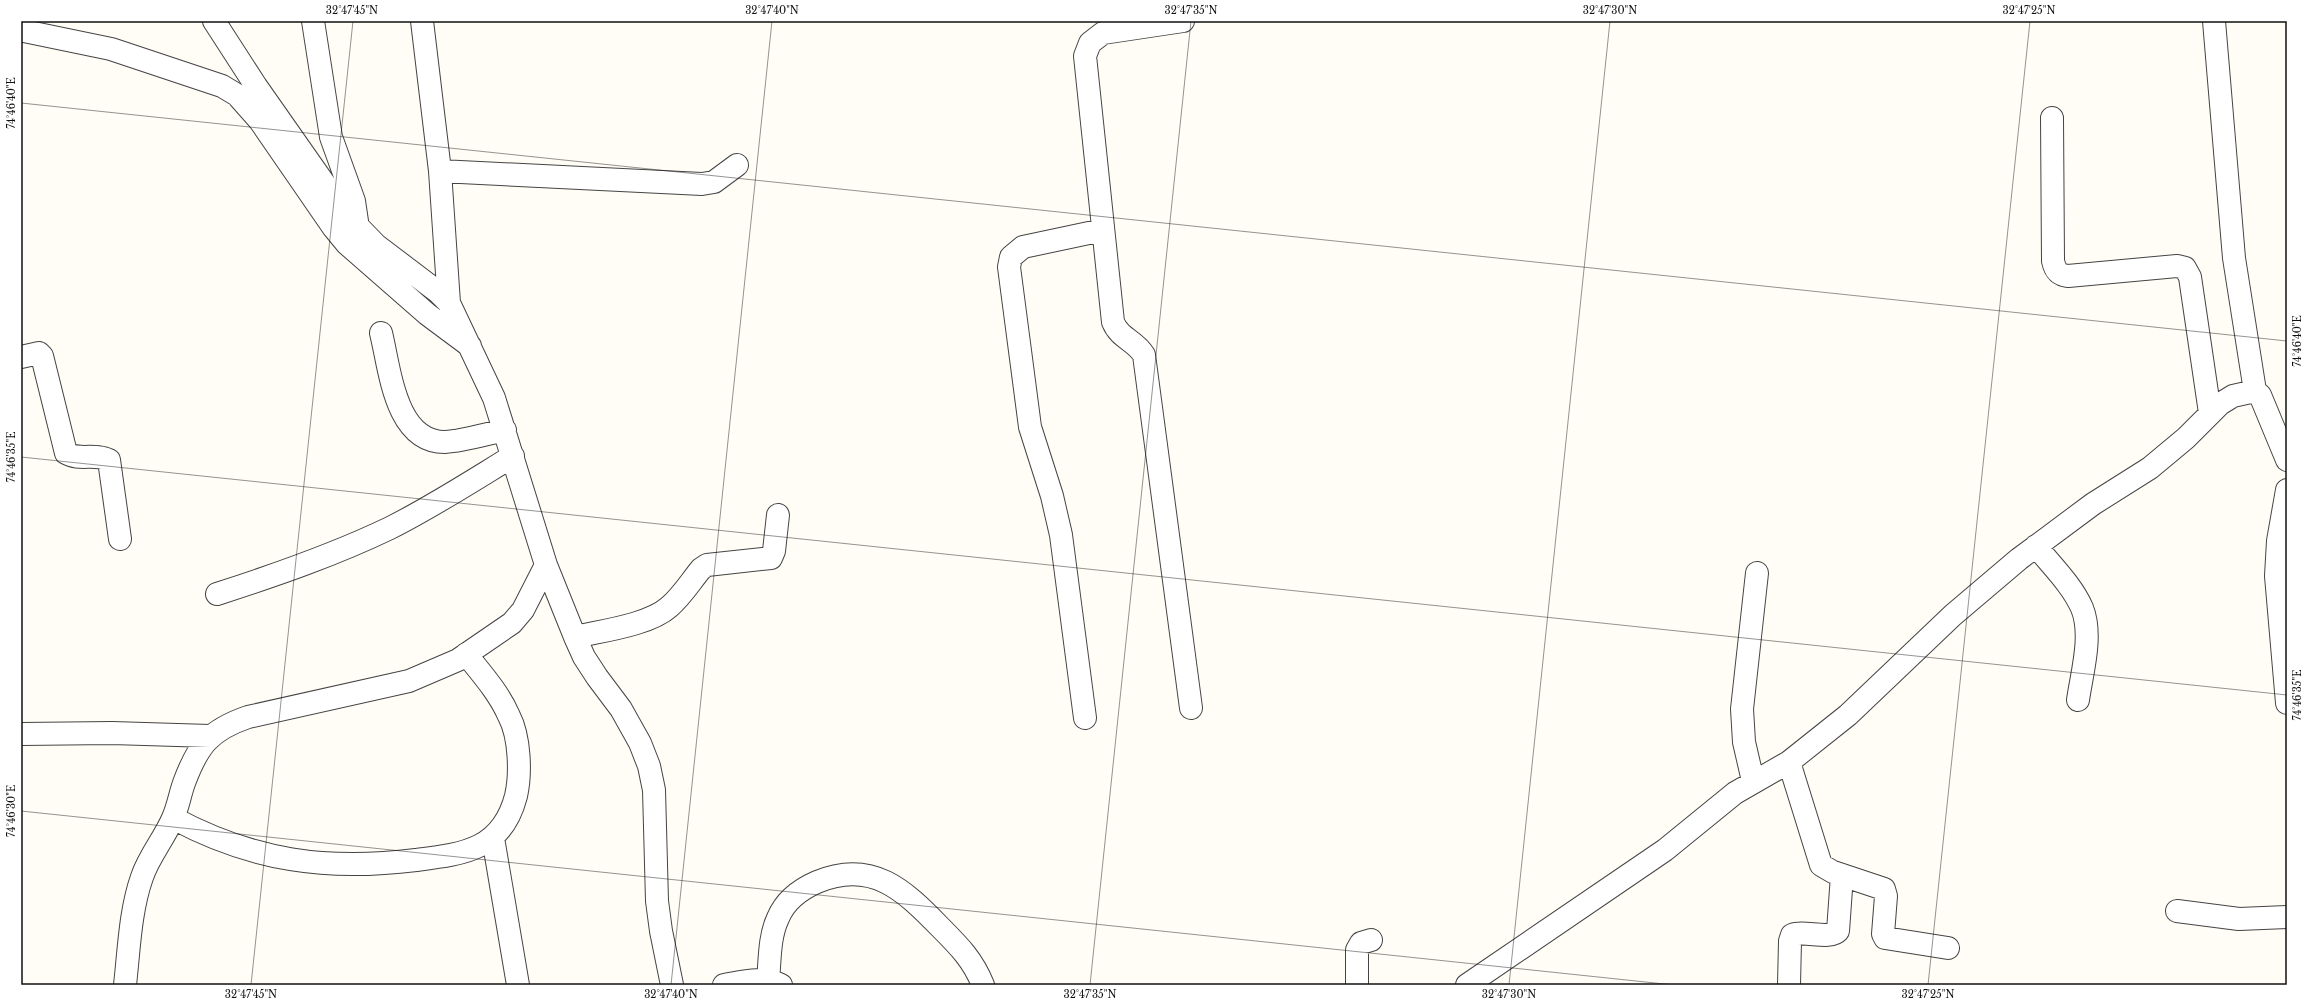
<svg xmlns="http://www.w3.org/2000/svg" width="2308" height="1006" font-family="'Libre Baskerville',serif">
  <rect width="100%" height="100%" fill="#fffdf5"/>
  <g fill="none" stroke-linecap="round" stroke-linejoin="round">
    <defs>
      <path id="minor" d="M 214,21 L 256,86 L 345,213 L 376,245 L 438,292 L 449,303 L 494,398 L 546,565 L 575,637 L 584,657 L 597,677 L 621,709 L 640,743 L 649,766 L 654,790 L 657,901 L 661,931 L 672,985
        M 313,21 L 331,137 L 354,201 L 358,228
        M 422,21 L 440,171 L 449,303
        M 1183,21 L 1103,33 L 1090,43 L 1085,56 L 1113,322 C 1120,339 1135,340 1144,355 L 1191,708
        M 2214,21 L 2234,258 L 2255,391
        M 24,31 L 111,49 L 222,86 L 237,95 L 260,121 L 333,227 L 347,244 L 427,314 L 470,346
        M 2052,118 L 2053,261 C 2055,270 2058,275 2068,276 L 2177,266 L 2185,268 L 2190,277 L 2210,413
        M 440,171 L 702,184 L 714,182 L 737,165
        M 381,333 C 390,369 395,442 445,442 C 464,441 486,434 505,430
        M 21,357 L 39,353 L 42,356 L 66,453 C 79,461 95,453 109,460 L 120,539
        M 2287,490 L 2278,541 L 2276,576 L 2287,703
        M 2036,546 C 2051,565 2072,585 2082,608 C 2093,635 2082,672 2078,700
        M 217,594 C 276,575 334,555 390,528 C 432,507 472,481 513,456
        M 575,637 C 601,631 649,625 669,607 C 682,596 691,581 701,569 L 707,565 L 771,558 L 774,551 L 778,515
        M 1085,718 L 1061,535 L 1052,496 L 1030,427 L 1009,267 L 1011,257 L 1023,247 L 1103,230
        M 21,734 L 112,733 L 210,736
        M 1789,762 L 1821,865 L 1833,872 L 1884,889 L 1886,896 L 1883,934 L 1885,938 L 1948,948
        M 1753,781 L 1744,742 L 1742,709 L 1757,573
        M 173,818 C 253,861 327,871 416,860 C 464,854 502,850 516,796 C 521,774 520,737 509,716 C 499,693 482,674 466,654
        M 493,838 L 518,985
        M 2177,911 L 2239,919 L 2287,917
        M 768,981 C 770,960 769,937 778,918 C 785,901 801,889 817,882 C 872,859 904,890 940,927 C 959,946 973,960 983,985
        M 125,985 C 129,950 130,911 142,877 C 149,856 164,839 173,818 C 178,807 180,794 184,783 C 198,745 210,730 248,717 L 409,681 L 458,660 L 512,623 L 523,610 L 546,565
        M 724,985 C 742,982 763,976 781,985
        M 1357,985 L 1357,950 L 1361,943 L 1371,940
        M 1467,985 L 1665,850 L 1735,793 L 1789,762 L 1848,715 L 1953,615 L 2019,559 L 2093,504 L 2150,468 L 2186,438 L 2220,404 L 2233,396 L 2255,391 L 2260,395 L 2287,460
        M 1789,985 L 1790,941 L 1792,935 C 1804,930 1830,940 1838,931 L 1842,875"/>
    </defs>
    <use href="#minor" stroke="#444" stroke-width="24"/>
    <use href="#minor" stroke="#fff" stroke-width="22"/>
  </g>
  <path fill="none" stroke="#111" stroke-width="1" stroke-opacity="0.45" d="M 21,103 L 2287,341M 21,457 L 2287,695M 21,811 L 1674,985M 251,985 L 353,21M 671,985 L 772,21M 1090,985 L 1191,21M 1509,985 L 1610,21M 1928,985 L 2030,21"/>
  <rect width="2308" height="1006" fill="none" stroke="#ffffff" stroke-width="44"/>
  <rect x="22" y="22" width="2264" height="962" fill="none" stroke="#111" stroke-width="1.5"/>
  <g font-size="10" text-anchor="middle" fill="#111">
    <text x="352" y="14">32°47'45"N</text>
    <text x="772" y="14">32°47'40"N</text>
    <text x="1191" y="14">32°47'35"N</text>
    <text x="1610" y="14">32°47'30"N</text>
    <text x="2029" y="14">32°47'25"N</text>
    <text transform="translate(11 103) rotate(-90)" y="4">74°46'40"E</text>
    <text transform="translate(2297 341) rotate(-90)" y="4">74°46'40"E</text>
    <text transform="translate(11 457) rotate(-90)" y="4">74°46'35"E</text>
    <text transform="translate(2297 695) rotate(-90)" y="4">74°46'35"E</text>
    <text transform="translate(11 811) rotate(-90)" y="4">74°46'30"E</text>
    <text x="251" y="998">32°47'45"N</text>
    <text x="671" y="998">32°47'40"N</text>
    <text x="1090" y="998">32°47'35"N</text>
    <text x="1509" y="998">32°47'30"N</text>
    <text x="1928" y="998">32°47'25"N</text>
  </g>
</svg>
